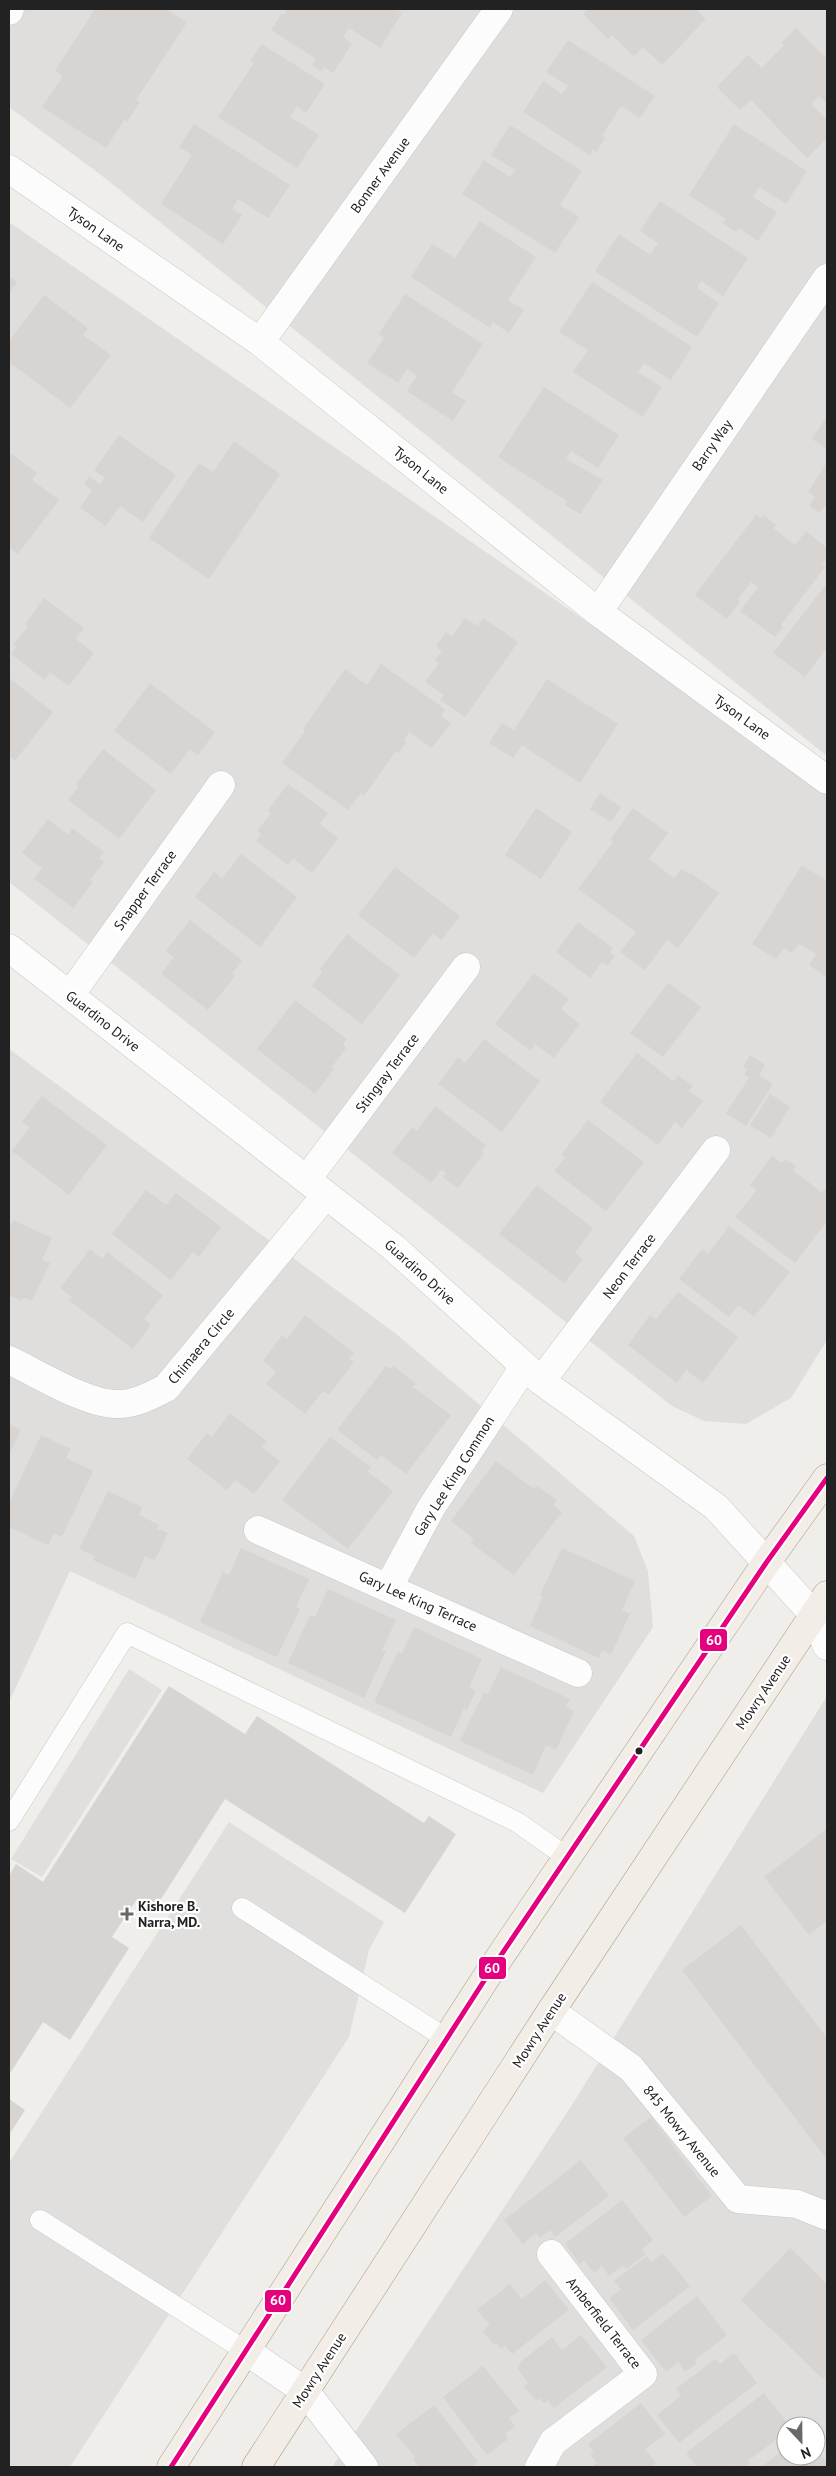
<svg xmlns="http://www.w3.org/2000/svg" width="836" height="2476" font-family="'PT Sans',sans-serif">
  <rect width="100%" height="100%" fill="#f0eeeb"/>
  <path fill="#dfdedc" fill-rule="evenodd" d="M 9,9 L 827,9 L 827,756 L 101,175 L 9,107 Z
    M 9,222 L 827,788 L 827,1340 L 791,1398 L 746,1424 L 704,1421 L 672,1406 L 9,882 Z
    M 9,1049 L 395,1333 L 634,1536 L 648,1571 L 653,1627 L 543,1793 L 70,1571 L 9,1702 Z
    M 827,1696 L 827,2467 L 332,2467 L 570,2108 ZM 786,2426 L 816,2426 L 816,2456 L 786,2456 Z"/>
  <path fill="#e0dfde" d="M 129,1669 L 162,1690 L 42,1877 L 11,1859 Z
    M 229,1822 L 384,1922 L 369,1950 L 349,2037 L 70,2467 L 9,2467 L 9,2163 Z"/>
  <path fill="#d7d4d2" d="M 95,9 L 103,11 L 105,9 L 166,9 L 187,22 L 136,100 L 140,102 L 127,122 L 124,120 L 106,148 L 42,107 L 63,76 L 55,71 Z
    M 288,9 L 395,9 L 402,13 L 380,48 L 349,28 L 343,37 L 352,44 L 333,73 L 324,67 L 321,71 L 312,65 L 316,59 L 271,30 L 282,13 L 284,15 Z
    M 588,9 L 695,9 L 706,19 L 662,65 L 643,47 L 634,56 L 612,35 L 608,39 L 583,14 Z
    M 796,28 L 827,59 L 827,104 L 819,96 L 811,104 L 827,120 L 827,138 L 807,158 L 751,100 L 740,110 L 717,87 L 748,55 L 762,68 L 784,45 L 782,42 Z
    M 568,40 L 655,96 L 640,118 L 621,106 L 602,136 L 605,138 L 596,152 L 593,149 L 590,155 L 523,112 L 543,81 L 562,94 L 568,86 L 546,72 Z
    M 262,44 L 325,84 L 306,113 L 297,106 L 290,117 L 319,135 L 297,168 L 218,117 L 254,63 L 250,61 Z
    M 194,124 L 290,185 L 268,218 L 238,199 L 232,209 L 242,215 L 223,244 L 161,204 L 192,155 L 179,147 Z
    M 734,124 L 807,171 L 786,204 L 759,187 L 753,197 L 777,212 L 758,241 L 739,228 L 736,232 L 722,223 L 726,219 L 689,195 Z
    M 510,125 L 582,171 L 560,205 L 579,217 L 555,253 L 462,194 L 484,160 L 510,177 L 515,170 L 491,155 Z
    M 660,201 L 748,258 L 723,296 L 701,281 L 697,288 L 719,303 L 697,337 L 595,271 L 619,234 L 650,255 L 658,243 L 640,231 Z
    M 480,221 L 536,257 L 508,300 L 524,310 L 509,333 L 493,322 L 490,328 L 411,277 L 432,244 L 455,258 Z
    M 9,276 L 17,282 L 9,293 Z
    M 592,282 L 692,347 L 671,380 L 644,363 L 638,372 L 662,387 L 643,417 L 573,372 L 588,350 L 559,332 Z
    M 405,294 L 483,344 L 452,392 L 466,401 L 453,421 L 407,391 L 417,376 L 407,369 L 398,383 L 367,363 L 384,338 L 379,334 Z
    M 44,295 L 88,328 L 83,335 L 111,355 L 70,408 L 9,362 L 9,341 Z
    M 544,387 L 619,435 L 598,468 L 571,451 L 566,459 L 603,480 L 580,514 L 565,505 L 567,501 L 498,457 Z
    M 827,416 L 827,449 L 812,439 Z
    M 119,435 L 176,475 L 143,522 L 120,506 L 106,526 L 80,508 L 92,490 L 84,484 L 89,476 L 100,484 L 105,478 L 94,470 Z
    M 234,441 L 280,474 L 209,579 L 149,538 L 199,463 L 213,472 Z
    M 9,452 L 37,473 L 32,480 L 59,500 L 18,554 L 9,547 Z
    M 827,462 L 827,503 L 819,513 L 809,506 L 815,497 L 808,492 Z
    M 756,515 L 761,518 L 763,515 L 776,525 L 773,528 L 795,545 L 806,531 L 827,548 L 827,558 L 822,565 L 825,567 L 781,625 L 783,627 L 775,637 L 740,611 L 758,587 L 751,582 L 738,599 L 740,602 L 727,619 L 695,595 Z
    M 827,583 L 827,652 L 825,650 L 805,677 L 773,653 Z
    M 44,598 L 84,628 L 76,639 L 94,653 L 69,686 L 50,672 L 45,680 L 11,654 L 16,647 L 13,645 L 28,626 L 25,624 Z
    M 465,618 L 478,626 L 483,618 L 518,642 L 465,717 L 440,700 L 444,695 L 425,682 L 439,663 L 435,660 L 442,651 L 436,646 L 446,632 L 452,636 Z
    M 381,664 L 445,709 L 441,716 L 451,723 L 432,748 L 409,732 L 404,740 L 407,742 L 398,753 L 396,751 L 364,796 L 361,793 L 348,810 L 282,763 L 305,731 L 303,729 L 345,669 L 367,685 Z
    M 9,678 L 53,712 L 15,761 L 9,756 Z
    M 547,679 L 618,724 L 580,783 L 522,745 L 513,758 L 489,743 L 502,723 L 514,730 Z
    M 150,683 L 215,732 L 198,755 L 190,749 L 171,774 L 114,731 Z
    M 103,749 L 156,790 L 119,839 L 68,800 L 79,786 L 76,784 Z
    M 288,784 L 328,813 L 320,824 L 338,838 L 312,873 L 293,858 L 288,865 L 256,841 L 261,834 L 257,831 L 271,813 L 268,810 Z
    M 600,793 L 621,807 L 611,822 L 590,809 Z
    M 536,808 L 572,832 L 541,879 L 505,855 Z
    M 633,808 L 668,833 L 649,859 L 674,878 L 681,869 L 689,874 L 691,873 L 719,893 L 678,948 L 667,940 L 645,970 L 620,952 L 636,932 L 578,889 L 613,842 L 610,840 Z
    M 48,819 L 68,835 L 72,828 L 104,852 L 99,859 L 104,862 L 90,880 L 93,882 L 73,908 L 34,879 L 42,868 L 22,853 Z
    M 241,854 L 297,897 L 260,947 L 195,897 L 214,872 L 222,879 Z
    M 802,865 L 827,881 L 827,973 L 825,976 L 809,965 L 816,954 L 799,944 L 792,953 L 784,948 L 776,959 L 752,944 Z
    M 395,867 L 460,916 L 441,940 L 433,933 L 414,958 L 358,915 Z
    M 190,920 L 242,960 L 232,974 L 235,976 L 208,1010 L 161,974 L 174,957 L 166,951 Z
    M 578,922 L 613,948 L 610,952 L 615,956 L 607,966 L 602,962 L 590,978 L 556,952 Z
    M 347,934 L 400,975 L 362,1024 L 312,986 L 322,972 L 320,969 Z
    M 534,973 L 569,999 L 561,1009 L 580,1024 L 554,1058 L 535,1044 L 531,1051 L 495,1024 Z
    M 668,983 L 701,1007 L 663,1057 L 630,1033 Z
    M 295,1000 L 347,1039 L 343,1045 L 346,1048 L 331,1068 L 334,1069 L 315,1094 L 257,1049 Z
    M 484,1039 L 540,1081 L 502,1132 L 438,1084 L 458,1057 L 465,1063 Z
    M 637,1053 L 673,1081 L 678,1075 L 693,1086 L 689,1091 L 703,1101 L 682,1128 L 675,1122 L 658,1145 L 600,1102 Z
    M 750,1055 L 765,1065 L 759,1075 L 773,1084 L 746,1126 L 726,1113 L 749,1078 L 744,1075 L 747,1069 L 743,1067 Z
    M 770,1094 L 790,1107 L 771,1138 L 750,1125 Z
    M 42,1096 L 107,1145 L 69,1195 L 12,1151 L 30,1127 L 22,1122 Z
    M 435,1106 L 486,1145 L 481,1151 L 484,1153 L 458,1188 L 443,1177 L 446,1173 L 441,1170 L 431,1183 L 392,1153 L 412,1127 L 417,1131 Z
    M 588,1120 L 644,1162 L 606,1211 L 554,1171 L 565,1158 L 561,1155 Z
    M 772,1156 L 782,1163 L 785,1159 L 796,1166 L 793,1170 L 821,1192 L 824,1189 L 827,1191 L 827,1221 L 795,1263 L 735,1217 L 757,1190 L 750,1185 Z
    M 537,1185 L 593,1228 L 575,1253 L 583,1259 L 564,1283 L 499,1234 Z
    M 146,1190 L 166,1205 L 176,1193 L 221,1227 L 199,1257 L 193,1252 L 171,1280 L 112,1234 Z
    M 13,1220 L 52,1238 L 42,1260 L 50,1263 L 32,1301 L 23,1297 L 22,1301 L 9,1295 L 9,1229 Z
    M 729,1226 L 790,1272 L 754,1317 L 738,1305 L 729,1317 L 679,1279 L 702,1249 L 708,1254 Z
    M 90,1249 L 102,1259 L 107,1252 L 163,1295 L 144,1319 L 151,1325 L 133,1349 L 69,1300 L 72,1297 L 60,1288 Z
    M 678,1292 L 738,1337 L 703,1383 L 686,1370 L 677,1383 L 628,1345 L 650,1315 L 656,1319 Z
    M 305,1315 L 354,1353 L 349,1359 L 354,1362 L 329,1395 L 323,1391 L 305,1414 L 266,1384 L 276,1372 L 263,1361 L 282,1335 L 287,1339 Z
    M 386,1366 L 391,1369 L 394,1366 L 416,1384 L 413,1387 L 451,1415 L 406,1474 L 381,1455 L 377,1460 L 337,1430 Z
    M 230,1413 L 267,1441 L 262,1447 L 280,1461 L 254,1494 L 235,1480 L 227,1490 L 187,1459 L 207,1433 L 212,1437 Z
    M 9,1424 L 21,1430 L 9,1454 Z
    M 41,1435 L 71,1449 L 66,1458 L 93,1471 L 62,1537 L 54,1533 L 48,1545 L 9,1527 L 9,1503 Z
    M 330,1437 L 371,1467 L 367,1471 L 393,1491 L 348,1549 L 282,1500 Z
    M 496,1461 L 534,1489 L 537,1486 L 557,1500 L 553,1505 L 562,1512 L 514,1575 L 471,1543 L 474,1539 L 451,1521 Z
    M 108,1491 L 142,1507 L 139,1515 L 159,1525 L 157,1529 L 168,1533 L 155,1560 L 145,1556 L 135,1579 L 93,1560 L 95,1556 L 79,1549 Z
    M 241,1548 L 309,1579 L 296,1607 L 300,1609 L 277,1657 L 200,1622 L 223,1572 L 229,1575 Z
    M 562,1548 L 635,1581 L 622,1610 L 630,1614 L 611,1654 L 602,1650 L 599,1658 L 530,1626 L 543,1596 L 540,1595 Z
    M 328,1589 L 396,1620 L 382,1650 L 386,1651 L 364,1698 L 288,1663 L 310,1615 L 315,1617 Z
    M 414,1627 L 482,1659 L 469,1687 L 476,1691 L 467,1710 L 464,1708 L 451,1737 L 374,1702 L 398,1651 L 402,1654 Z
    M 501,1667 L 570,1699 L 566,1707 L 574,1711 L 556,1750 L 546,1745 L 533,1775 L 460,1741 L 484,1692 L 488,1694 Z
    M 169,1686 L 245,1734 L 257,1716 L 424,1823 L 429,1816 L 456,1834 L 405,1913 L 225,1799 L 154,1910 L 137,1899 L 112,1937 L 129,1948 L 70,2040 L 43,2022 L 9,2075 L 9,1876 L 16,1864 L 43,1882 Z
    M 827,1829 L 827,1921 L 809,1935 L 764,1877 Z
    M 741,1925 L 827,2038 L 827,2160 L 682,1970 Z
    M 9,2099 L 25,2110 L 9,2135 Z
    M 651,2117 L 712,2196 L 684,2217 L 623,2138 Z
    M 581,2160 L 609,2196 L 555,2237 L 550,2230 L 540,2238 L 536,2233 L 523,2244 L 504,2220 Z
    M 622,2200 L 653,2240 L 642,2249 L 646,2254 L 626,2269 L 623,2265 L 609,2276 L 602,2266 L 594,2273 L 584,2260 L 580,2264 L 565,2244 Z
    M 790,2248 L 827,2284 L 827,2375 L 823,2379 L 741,2300 Z
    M 663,2253 L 690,2286 L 633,2330 L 609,2298 L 621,2289 L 614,2281 L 647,2256 L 651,2262 Z
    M 545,2280 L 569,2310 L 512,2354 L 505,2346 L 501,2349 L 496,2343 L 494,2345 L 483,2331 L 490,2325 L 477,2310 L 510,2284 L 522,2299 Z
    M 697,2296 L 727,2335 L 695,2360 L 697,2363 L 685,2372 L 678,2362 L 666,2372 L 641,2340 Z
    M 581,2335 L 607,2367 L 554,2408 L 548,2400 L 544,2403 L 539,2398 L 536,2401 L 524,2386 L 528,2383 L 517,2368 L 520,2365 L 519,2363 L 552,2337 L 562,2350 Z
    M 734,2353 L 757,2383 L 679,2443 L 657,2415 L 681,2396 L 676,2389 L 715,2359 L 720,2364 Z
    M 483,2366 L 519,2411 L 509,2418 L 515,2426 L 505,2434 L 508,2439 L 487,2455 L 443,2397 Z
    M 764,2393 L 790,2426 L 786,2426 L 786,2432 L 748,2461 L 750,2464 L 745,2467 L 735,2467 L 733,2465 L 731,2467 L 697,2467 L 686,2453 Z
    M 641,2403 L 665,2434 L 645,2449 L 656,2463 L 651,2467 L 595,2467 L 593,2465 L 597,2463 L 590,2454 L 594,2452 L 588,2444 Z
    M 434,2405 L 478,2462 L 471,2467 L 419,2467 L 413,2459 L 415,2457 L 396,2434 Z
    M 786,2448 L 786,2456 L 816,2456 L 816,2448 L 827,2463 L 827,2467 L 761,2467 Z"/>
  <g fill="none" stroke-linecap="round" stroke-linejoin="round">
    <defs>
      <path id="lane" d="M 9,1821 L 127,1633 L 517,1822 L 568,1858
        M 242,1908 L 447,2039
        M 40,2220 L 246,2351"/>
      <path id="street" d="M 9,11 L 10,9
        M 9,169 L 260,342 L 598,612 L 827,780
        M 260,342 L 499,9
        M 598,612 L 827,278
        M 9,948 L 393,1247 L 541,1381 L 716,1507 L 814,1615 L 827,1646
        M 70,995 L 221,785
        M 307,1179 L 466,967
        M 9,1360 C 37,1373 86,1404 116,1404 C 134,1405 150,1396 166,1388 L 326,1195
        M 541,1381 L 716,1150
        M 258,1530 L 578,1673
        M 388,1588 L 431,1508 L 524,1367
        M 551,2011 L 631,2068 L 738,2199 L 797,2204 L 827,2216
        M 246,2351 L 305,2391 L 364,2467
        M 539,2467 L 553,2442 L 643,2374 L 551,2254"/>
      <path id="primary" d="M 171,2467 L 491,1970 L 766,1563 L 827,1478
        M 256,2467 L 551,2011 L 827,1595"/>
    </defs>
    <use href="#lane" stroke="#c9c8c7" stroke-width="21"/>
    <use href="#street" stroke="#c9c8c7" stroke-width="29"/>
    <use href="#primary" stroke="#a79c86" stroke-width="29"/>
    <use href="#lane" stroke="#fdfcfc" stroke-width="20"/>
    <use href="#street" stroke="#fdfcfc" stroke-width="28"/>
    <use href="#primary" stroke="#f3ede7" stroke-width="28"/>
    <defs>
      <path id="bus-1" d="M 171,2467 L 491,1970 L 766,1563 L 827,1478"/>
    </defs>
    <use href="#bus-1" stroke="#fff" stroke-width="9"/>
    <use href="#bus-1" stroke="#e5007d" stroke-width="5"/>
  </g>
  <circle fill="#222" stroke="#fff" stroke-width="2" cx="639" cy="1751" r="4.5"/>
  <path fill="#6a6968" stroke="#fff" stroke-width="2" d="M124.5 1906.5h5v5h5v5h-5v5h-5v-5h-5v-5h5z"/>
  <g text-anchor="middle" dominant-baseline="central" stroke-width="4.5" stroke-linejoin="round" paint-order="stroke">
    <g font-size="14" fill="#222" stroke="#fff">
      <text transform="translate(380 175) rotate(-54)">Bonner Avenue</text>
      <text transform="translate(96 229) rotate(35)">Tyson Lane</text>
      <text transform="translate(712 445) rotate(-55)">Barry Way</text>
      <text transform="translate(421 470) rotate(39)">Tyson Lane</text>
      <text transform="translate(742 717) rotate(36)">Tyson Lane</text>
      <text transform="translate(145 890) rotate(-54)">Snapper Terrace</text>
      <text transform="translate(103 1021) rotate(38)">Guardino Drive</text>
      <text transform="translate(387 1073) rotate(-53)">Stingray Terrace</text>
      <text transform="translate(629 1266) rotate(-53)">Neon Terrace</text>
      <text transform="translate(420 1272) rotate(42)">Guardino Drive</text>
      <text transform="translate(201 1346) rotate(-50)">Chimaera Circle</text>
      <text transform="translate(454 1476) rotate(-58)">Gary Lee King Common</text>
      <text transform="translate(418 1601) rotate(24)">Gary Lee King Terrace</text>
      <text transform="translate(763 1692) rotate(-56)">Mowry Avenue</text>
      <text transform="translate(539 2030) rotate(-57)">Mowry Avenue</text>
      <text transform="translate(682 2131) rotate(51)">845 Mowry Avenue</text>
      <text transform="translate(604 2323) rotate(52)">Amberfield Terrace</text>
      <text transform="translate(319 2370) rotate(-57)">Mowry Avenue</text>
    </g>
    <g font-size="14" font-weight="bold" fill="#222" stroke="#fff" text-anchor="start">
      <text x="138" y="1906">Kishore B.<tspan x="138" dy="16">Narra, MD.</tspan></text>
    </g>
  </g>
  <g stroke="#fff" stroke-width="2">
    <rect x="699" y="1628" width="29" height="24" rx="5" fill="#e5007d"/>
    <rect x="478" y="1956" width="29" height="24" rx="5" fill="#e5007d"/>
    <rect x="264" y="2289" width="28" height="24" rx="5" fill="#e5007d"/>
  </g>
  <g font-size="14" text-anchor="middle" font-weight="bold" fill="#fff">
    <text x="714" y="1645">60</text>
    <text x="492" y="1973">60</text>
    <text x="278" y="2305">60</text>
  </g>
  <rect width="836" height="2476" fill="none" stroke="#222222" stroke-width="20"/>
  <g transform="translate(801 2441) rotate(158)"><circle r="24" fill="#ffffff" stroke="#a7a7a7"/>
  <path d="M0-4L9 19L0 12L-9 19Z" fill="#6a6968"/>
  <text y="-8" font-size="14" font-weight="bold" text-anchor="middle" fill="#222222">N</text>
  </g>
</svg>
